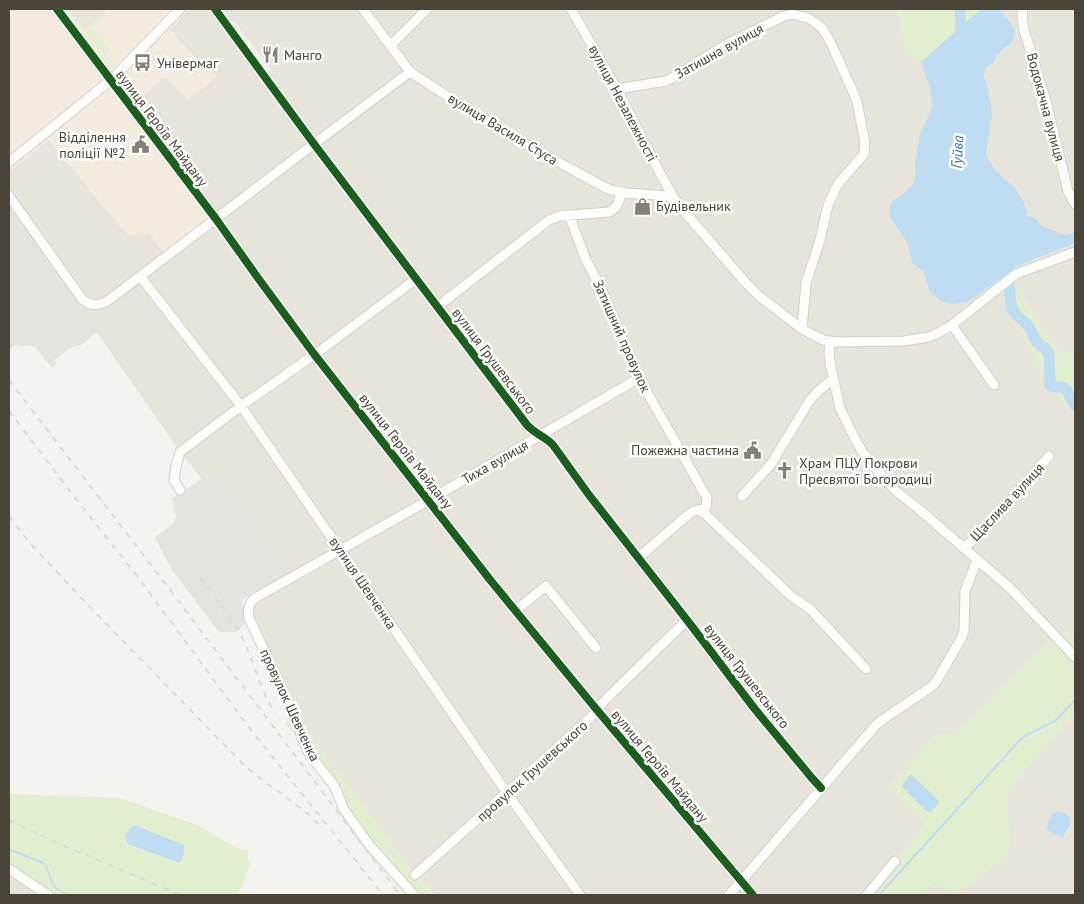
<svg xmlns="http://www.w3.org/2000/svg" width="1084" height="904" font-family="'PT Sans',sans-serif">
  <rect width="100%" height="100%" fill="#f4f2ee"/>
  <path fill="#e7e4dc" d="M 190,9 L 208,9 L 231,40 L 236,37 L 265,77 L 271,70 L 234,21 L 227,25 L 215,9 L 1075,9 L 1075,354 L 1059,350 L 1053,345 L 1013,282 L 1048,386 L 1075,414 L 1075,895 L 435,895 L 415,875 L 293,713 L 249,618 L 249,606 L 296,575 L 223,473 L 202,479 L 180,452 L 87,318 L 93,313 L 57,264 L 9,196 L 9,172 L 49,140 L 128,236 L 199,198 L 204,193 L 136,101 L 165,77 L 216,76 L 200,62 L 170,30 Z
    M 9,869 L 48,895 L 9,895 Z"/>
  <path fill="#f3ebdf" d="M 9,9 L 190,9 L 170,30 L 200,62 L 217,77 L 188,100 L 165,77 L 137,101 L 205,193 L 199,198 L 216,219 L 166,256 L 149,233 L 128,236 L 49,140 L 9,172 Z"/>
  <path fill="#e6e2de" d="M 9,196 L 57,264 L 93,313 L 87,318 L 97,332 L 81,345 L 72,347 L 54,360 L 57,364 L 52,368 L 36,348 L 30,345 L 20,346 L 18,344 L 9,348 Z
    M 223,473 L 293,571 L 259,589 L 242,600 L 245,624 L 236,632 L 219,632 L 172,570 L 155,538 L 157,536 L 173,524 L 176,517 L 172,498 L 202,479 Z"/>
  <path fill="#eae5da" d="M 67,9 L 108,9 L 83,29 Z"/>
  <path fill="#e1eecf" d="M 896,9 L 981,9 L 921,62 L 910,56 L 905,48 L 900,34 L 900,19 Z
    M 104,12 L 105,13 L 90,28 L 110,49 L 105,54 L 112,61 L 110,63 L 84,29 Z
    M 1013,282 L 1053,345 L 1059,350 L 1075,354 L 1075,414 L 1048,387 L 1001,292 Z
    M 1065,631 L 1075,635 L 1075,713 L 1052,738 L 1011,788 L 1007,798 L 1011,848 L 1007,857 L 956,894 L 953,895 L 936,882 L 933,882 L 920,895 L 867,895 L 924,826 L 923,820 L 891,789 L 893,782 L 933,736 C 940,731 949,737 957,733 L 999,690 L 1060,632 Z
    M 293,713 L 415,875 L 433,895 L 414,895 L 390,869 L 308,752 L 285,723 Z
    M 9,794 L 119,798 L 197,825 L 235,847 L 242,850 L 248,850 L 248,860 L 252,861 L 238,895 L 48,895 L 9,869 Z"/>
  <path fill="#c0ddf1" d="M 981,9 L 999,9 L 1012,25 L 1015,32 L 1014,39 L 1011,43 L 1004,48 L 998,54 L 993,63 L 987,66 L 985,68 L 984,77 L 987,85 L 992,113 L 986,152 L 988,159 L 996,171 L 1017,190 L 1028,212 L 1026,214 L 1027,216 L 1035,218 L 1042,226 L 1059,233 L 1066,235 L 1075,233 L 1075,243 L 1056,251 L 1031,260 L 1019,266 L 1016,266 L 1008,275 L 998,280 L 972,299 L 966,302 L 953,304 L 941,301 L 930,292 L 924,274 L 921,269 L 912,263 L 908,244 L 891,218 C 883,196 908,197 914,182 C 916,176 915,169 915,163 C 917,153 918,141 921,132 C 924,123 933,113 932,103 C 932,89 926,76 921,62 Z
    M 911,774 L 938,800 L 938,804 L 931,812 L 927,812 L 902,787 L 902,785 Z
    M 1059,811 C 1077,817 1070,825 1063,837 L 1061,838 L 1048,830 L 1046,827 L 1052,814 Z
    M 133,826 L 137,826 L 184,845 C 185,849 183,858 180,862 L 177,862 L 128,844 L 125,837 L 130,828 Z"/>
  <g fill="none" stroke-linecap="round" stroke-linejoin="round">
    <path stroke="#c0ddf1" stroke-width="2" d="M 9,849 L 43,863 C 50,869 49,878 54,886 C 57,890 64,893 68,895
      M 879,895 L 1020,740 L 1025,736 L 1055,721 L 1075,700"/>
    <path stroke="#c0ddf1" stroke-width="11" d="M 960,9 L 962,42
      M 1009,284 C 1010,292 1010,306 1014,312 C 1018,318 1025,321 1028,326 C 1034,334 1035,345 1045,348 L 1049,355 L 1050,385 L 1053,387 L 1063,387 L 1066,389 L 1075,406"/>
    <defs>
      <path id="minor" d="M 57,9 L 216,219 L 258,278 L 314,354 L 491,581 L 597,710 L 753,895
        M 215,9 L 314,144 L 527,425 C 535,434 546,437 553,445 L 589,495 L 687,620 L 754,708 L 811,777 L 821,788
        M 363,9 L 410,72 L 458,103 L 505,133 L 606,188 C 628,197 652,192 674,198
        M 571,9 L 617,89 L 661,175 L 674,198 L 683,210 L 745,282 L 759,296 L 802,329 L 823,340 L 837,342 L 904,341 L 929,337 L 938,333 L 952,325 L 1016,274 L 1075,252
        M 1023,9 L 1022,16 L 1024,30 L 1045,97 L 1068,191 L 1075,204
        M 390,46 L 427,9
        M 617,89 L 666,81 L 672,78 L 727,44 L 784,16 L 792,14 L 808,18 L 816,23 L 823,29 L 830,41 L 853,92 L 857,102 L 865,143 L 864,154 L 838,184 L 828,205 L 820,240 L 806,283 L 802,329
        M 9,162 L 111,80 L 180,9
        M 9,196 L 82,299 C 92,307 99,306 109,300 L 314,144 L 410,72
        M 569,215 L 586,260 L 601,288 L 639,378 L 707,498 L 706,508 L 694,511 L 689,514 L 638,558
        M 140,276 L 241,406 L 507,793 L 580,895
        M 437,307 L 549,220 L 560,216 L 609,212 C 618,208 619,201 621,193
        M 952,325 L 994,385
        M 830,342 L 829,352 L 831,368 L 840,408 L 853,435 L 863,453 L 885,479 L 897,492 L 920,510 L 1010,588 L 1075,657
        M 180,490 L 174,480 L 176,466 L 180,452 L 241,406 L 321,350 L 416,279
        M 742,496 L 771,464 L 810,400 L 818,391 L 833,379
        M 698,510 L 704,513 L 791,596 L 810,609 L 866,669
        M 964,548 L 991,523 L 1049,456
        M 516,610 L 546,586 L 596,648
        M 9,869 L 48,895
        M 415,875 L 592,716 L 605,700 L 687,620
        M 414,895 L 370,846 L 343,808 L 338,794 L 333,784 L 312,758 L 308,752 L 293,713 L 249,618 C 248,609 248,604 255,598 L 429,500 L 639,378
        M 729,895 L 876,725 L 882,720 L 931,687 L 936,682 L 962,637 L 964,631 L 965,591 L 977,560
        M 867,895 L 895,861"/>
    </defs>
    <use href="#minor" stroke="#d2d0cb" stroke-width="11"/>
    <use href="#minor" stroke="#fdfdfc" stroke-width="9"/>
    <path stroke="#dbdbda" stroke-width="2" stroke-dasharray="6 6" stroke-linecap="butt" d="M 9,380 L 174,595 L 400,895
      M 9,411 L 79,503 L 137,576 L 250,729 L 383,895
      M 9,516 L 29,542 L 86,603 L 244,765 L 263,781 L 279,792 L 312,817 L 320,826
      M 200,577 L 235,624 L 245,643 L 265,695 L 275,714
      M 9,820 L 53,841 L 180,895"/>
    <defs>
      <path id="cycleway" d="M 57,9 L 216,219 L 258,278 L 314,354 L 491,581 L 597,710 L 753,895
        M 215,9 L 314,144 L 527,425 C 535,434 546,437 553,445 L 589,495 L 687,620 L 754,708 L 811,777 L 821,788"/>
    </defs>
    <use href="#cycleway" stroke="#fff" stroke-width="11"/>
    <use href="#cycleway" stroke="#1b5e20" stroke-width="8"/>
  </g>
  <defs>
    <symbol id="restaurant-bare" viewBox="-9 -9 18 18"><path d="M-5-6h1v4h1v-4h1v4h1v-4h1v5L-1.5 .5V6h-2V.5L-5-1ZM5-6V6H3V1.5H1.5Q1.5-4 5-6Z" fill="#868178" stroke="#fff" stroke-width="2.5" paint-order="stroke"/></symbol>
    <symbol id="bus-bare" viewBox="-9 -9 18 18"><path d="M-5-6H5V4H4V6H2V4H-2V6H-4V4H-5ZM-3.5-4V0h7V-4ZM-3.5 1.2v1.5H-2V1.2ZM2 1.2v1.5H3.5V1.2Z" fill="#868178" stroke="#fff" stroke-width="2.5" paint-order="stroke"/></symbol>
    <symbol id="civic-bare" viewBox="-9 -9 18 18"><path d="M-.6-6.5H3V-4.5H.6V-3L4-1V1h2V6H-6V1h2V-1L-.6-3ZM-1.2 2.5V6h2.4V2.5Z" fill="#868178" stroke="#fff" stroke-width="2.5" paint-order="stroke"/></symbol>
    <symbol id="shop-bare" viewBox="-9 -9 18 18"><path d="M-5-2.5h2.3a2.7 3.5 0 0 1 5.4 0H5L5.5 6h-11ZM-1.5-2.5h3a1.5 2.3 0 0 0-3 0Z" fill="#868178" stroke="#fff" stroke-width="2.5" paint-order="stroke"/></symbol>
    <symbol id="church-bare" viewBox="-9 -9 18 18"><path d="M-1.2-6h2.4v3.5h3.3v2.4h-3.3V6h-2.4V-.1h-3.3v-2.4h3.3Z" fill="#868178" stroke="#fff" stroke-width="2.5" paint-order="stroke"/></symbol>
  </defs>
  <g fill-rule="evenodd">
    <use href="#restaurant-bare" x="258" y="42" width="25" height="25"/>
    <use href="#bus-bare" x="130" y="50" width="25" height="25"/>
    <use href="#civic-bare" x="128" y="132" width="25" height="25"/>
    <use href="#shop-bare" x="630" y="194" width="25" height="25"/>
    <use href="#civic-bare" x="740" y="438" width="25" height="25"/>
    <use href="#church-bare" x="772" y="458" width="25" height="25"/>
  </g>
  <g text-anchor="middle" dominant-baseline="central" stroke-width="5" stroke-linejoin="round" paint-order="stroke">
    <g font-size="14" fill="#4b4439" stroke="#fff">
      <text transform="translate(719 51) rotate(-29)">Затишна вулиця</text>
      <text transform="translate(623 103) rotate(62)">вулиця Незалежності</text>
      <text transform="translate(1046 107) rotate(75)">Водокачна вулиця</text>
      <text transform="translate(162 128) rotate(53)">вулиця Героїв Майдану</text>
      <text transform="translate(503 129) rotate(31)">вулиця Василя Стуса</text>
      <text transform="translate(622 336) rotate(66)">Затишний провулок</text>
      <text transform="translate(494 361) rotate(53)">вулиця Грушевського</text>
      <text transform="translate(406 451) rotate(52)">вулиця Героїв Майдану</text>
      <text transform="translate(495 462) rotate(-30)">Тиха вулиця</text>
      <text transform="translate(1007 502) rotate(-47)">Щаслива вулиця</text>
      <text transform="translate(363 583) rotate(56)">вулиця Шевченка</text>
      <text transform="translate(747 676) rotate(52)">вулиця Грушевського</text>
      <text transform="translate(290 705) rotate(65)">провулок Шевченка</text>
      <text transform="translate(660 766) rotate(50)">вулиця Героїв Майдану</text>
      <text transform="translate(532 771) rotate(-42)">провулок Грушевського</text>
    </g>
    <g font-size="14" fill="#4b4439" stroke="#fff" text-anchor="start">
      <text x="284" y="55">Манго</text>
      <text x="157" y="63">Універмаг</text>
      <text x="126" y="137" text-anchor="end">Відділення<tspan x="126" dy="16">поліції №2</tspan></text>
      <text x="656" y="206">Будівельник</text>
      <text x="739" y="450" text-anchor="end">Пожежна частина</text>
      <text x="799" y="463">Храм ПЦУ Покрови<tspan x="799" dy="16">Пресвятої Богородиці</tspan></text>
    </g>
    <g font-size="15" font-style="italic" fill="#2e7ab2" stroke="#fff">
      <text transform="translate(957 152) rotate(-87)">Гуйва</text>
    </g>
  </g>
  <rect width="1084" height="904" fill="none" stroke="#4b4439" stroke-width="20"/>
</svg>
